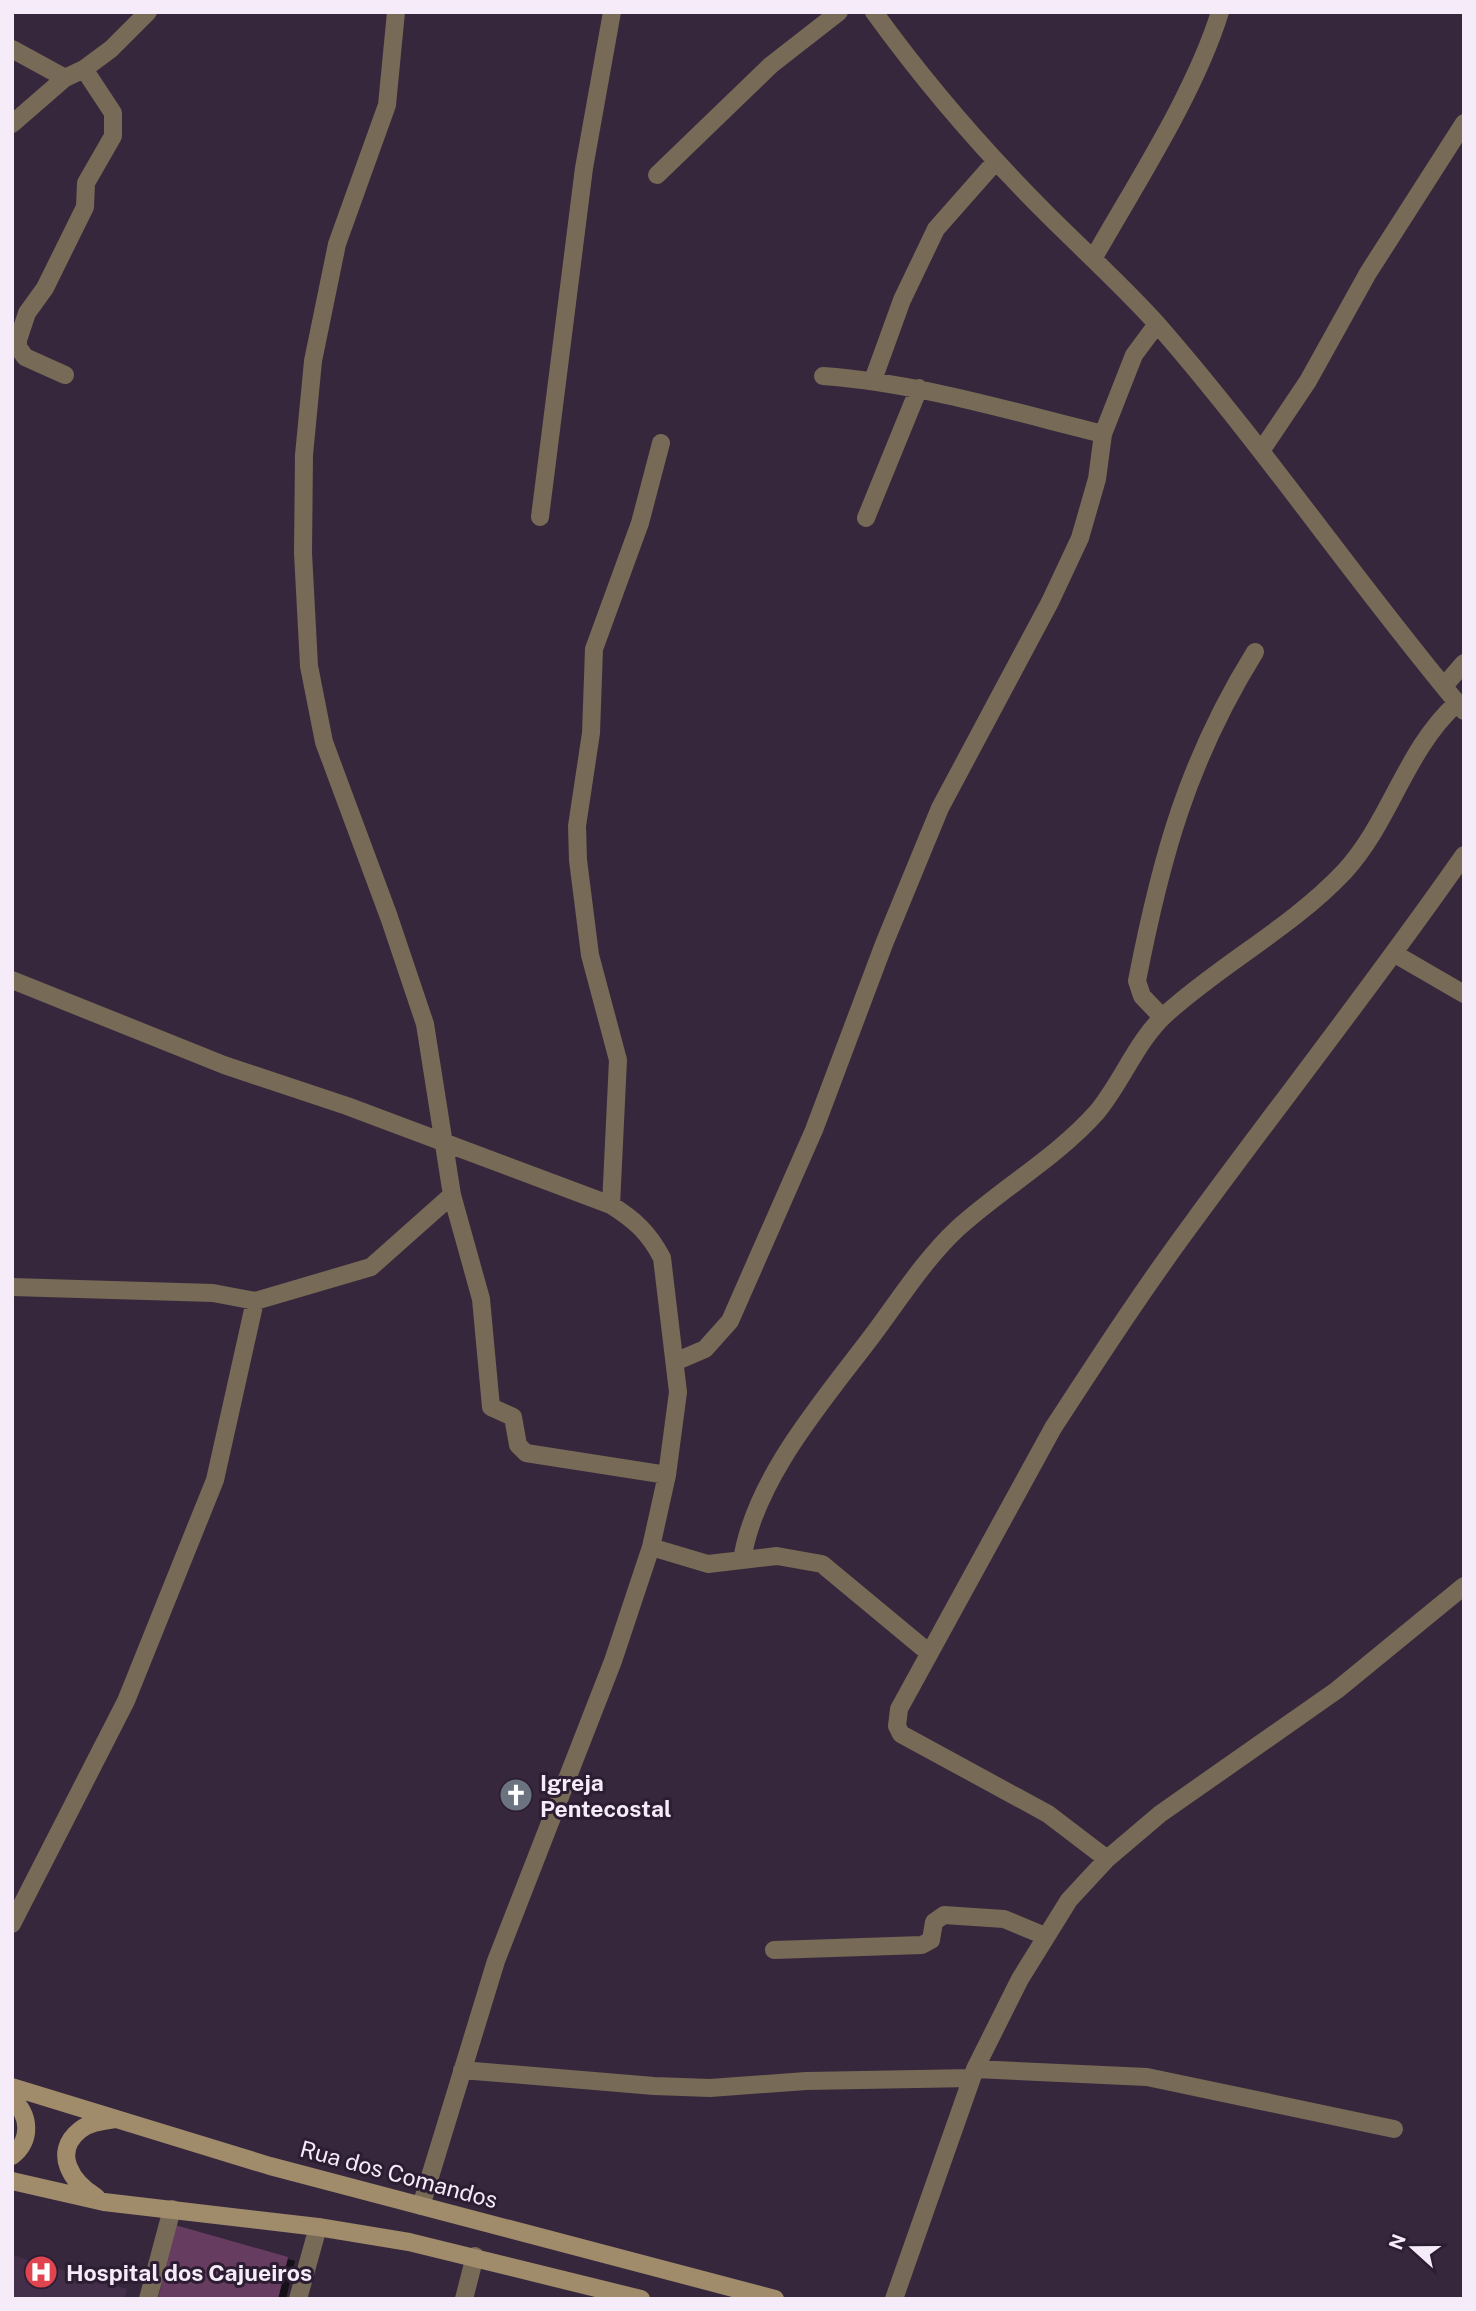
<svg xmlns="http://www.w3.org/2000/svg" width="1476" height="2311" font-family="'Public Sans',sans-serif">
  <defs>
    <filter id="shadow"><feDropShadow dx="7" dy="4" stdDeviation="0" flood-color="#0009"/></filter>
  </defs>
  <rect width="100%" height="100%" fill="#37273c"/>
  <path fill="#432f49" d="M 12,2255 L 127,2289 L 124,2299 L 12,2299 Z"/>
  <path fill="#663d60" filter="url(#shadow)" d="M 175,2225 L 288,2257 L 278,2299 L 158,2299 Z"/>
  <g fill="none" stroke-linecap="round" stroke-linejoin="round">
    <path stroke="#776a56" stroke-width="18" d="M 396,12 L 387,105 L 337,244 L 313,361 L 304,455 L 303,553 L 309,666 L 324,742 L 389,917 L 425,1024 L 452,1195 L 481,1299 L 491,1407 L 513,1417 L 518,1445 L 526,1453 L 667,1475
      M 874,12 C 926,84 983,150 1046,213 C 1083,250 1123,286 1158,325 C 1266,449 1358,585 1464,711
      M 12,49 L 65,78
      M 12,124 L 65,78 L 84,69 L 111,49 L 148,12
      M 657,175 L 771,65 L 839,12
      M 1093,259 C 1136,183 1194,95 1220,12
      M 65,375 L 25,357 L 18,347 L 18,340 L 27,313 L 45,288 L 85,207 L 86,183 L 113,136 L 113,113 L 84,69
      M 823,376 C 918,383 1010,411 1103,434
      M 873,380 L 902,300 L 936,229 L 996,161
      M 1261,451 L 1308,381 L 1368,273 L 1464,123
      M 540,517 L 584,168 L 612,12
      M 866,518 L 919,388
      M 1444,686 L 1464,663
      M 1395,954 L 1464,994
      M 12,980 L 224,1065 L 347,1106 L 611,1205 C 635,1220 649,1233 662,1258 L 678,1392 L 667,1475 L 651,1547 L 613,1661 L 496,1961 L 421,2206
      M 1162,1017 L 1142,996 L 1137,981 C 1161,857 1188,760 1255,652
      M 611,1205 L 618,1060 L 590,955 L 578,860 L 577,826 L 591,733 L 594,649 L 640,523 L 661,443
      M 12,1287 L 213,1293 L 255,1301 L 371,1267 L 452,1195
      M 677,1361 L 705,1349 L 730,1321 L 814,1130 L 884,944 L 940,808 L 1050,602 L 1080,538 L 1097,479 L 1103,434 L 1134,355 L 1157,324
      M 651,1547 L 708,1564 L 777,1556 L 822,1564 L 928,1652
      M 742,1560 C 755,1478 823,1401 872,1336 C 899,1300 924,1260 957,1229 C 1002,1188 1056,1158 1097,1112 C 1122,1082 1137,1040 1166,1014 C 1222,963 1291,928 1344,872 C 1391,821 1405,750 1457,703
      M 1107,1859 L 1048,1814 L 901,1734 L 897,1726 L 899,1709 L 1053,1428 C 1098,1359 1144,1288 1193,1222 C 1283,1099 1377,980 1464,855
      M 12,1924 L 126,1701 L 215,1480 L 255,1301
      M 774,1950 L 922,1945 L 931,1940 L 934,1922 L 944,1915 L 1004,1919 L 1045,1936
      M 975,2069 L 1147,2077 L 1394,2129
      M 462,2070 L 654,2086 L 710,2088 L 806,2081 L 972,2078
      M 148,2299 L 172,2209
      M 298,2299 L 318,2227
      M 464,2299 L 475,2256
      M 894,2299 L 975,2069 L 1020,1979 L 1069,1900 L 1107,1859 L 1160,1814 L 1337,1690 L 1464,1586"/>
    <path stroke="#a08c6b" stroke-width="18" d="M 12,2087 L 270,2166 L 775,2299
      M 12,2099 C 30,2115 32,2140 12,2156
      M 12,2181 L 104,2202 L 318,2227 L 409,2242 L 641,2299
      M 96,2197 C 73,2183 51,2153 80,2130 C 90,2122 104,2121 116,2119"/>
  </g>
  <defs>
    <symbol id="church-disc" viewBox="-11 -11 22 22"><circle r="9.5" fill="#6b7280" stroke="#2d1d32"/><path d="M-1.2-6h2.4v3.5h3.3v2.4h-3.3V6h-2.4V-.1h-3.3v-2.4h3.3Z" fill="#fff"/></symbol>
    <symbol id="hospital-disc" viewBox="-11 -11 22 22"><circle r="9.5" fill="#e0444e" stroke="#2d1d32"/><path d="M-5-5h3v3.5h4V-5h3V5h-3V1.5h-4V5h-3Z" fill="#fff"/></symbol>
  </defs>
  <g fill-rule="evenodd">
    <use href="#church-disc" x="497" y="1776" width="38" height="38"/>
    <use href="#hospital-disc" x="22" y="2253" width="38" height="38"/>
  </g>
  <g text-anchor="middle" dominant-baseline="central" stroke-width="6" stroke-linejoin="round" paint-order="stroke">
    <g font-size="23" font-weight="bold" fill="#f5ebf9" stroke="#2d1d32" text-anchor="start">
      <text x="540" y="1782">Igreja<tspan x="540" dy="26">Pentecostal</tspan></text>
      <text x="66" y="2272">Hospital dos Cajueiros</text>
    </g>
    <g font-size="23" fill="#f5ebf9" stroke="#2d1d32">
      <text transform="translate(399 2174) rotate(15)">Rua dos Comandos</text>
    </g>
  </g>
  <rect width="1476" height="2311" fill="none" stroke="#f5ebf9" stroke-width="28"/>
  <g transform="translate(1413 2248) rotate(291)" stroke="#2d1d32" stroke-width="5" paint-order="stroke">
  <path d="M0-5L12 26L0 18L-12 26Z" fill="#f5ebf9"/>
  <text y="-10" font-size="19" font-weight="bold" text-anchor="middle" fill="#f5ebf9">N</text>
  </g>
</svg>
